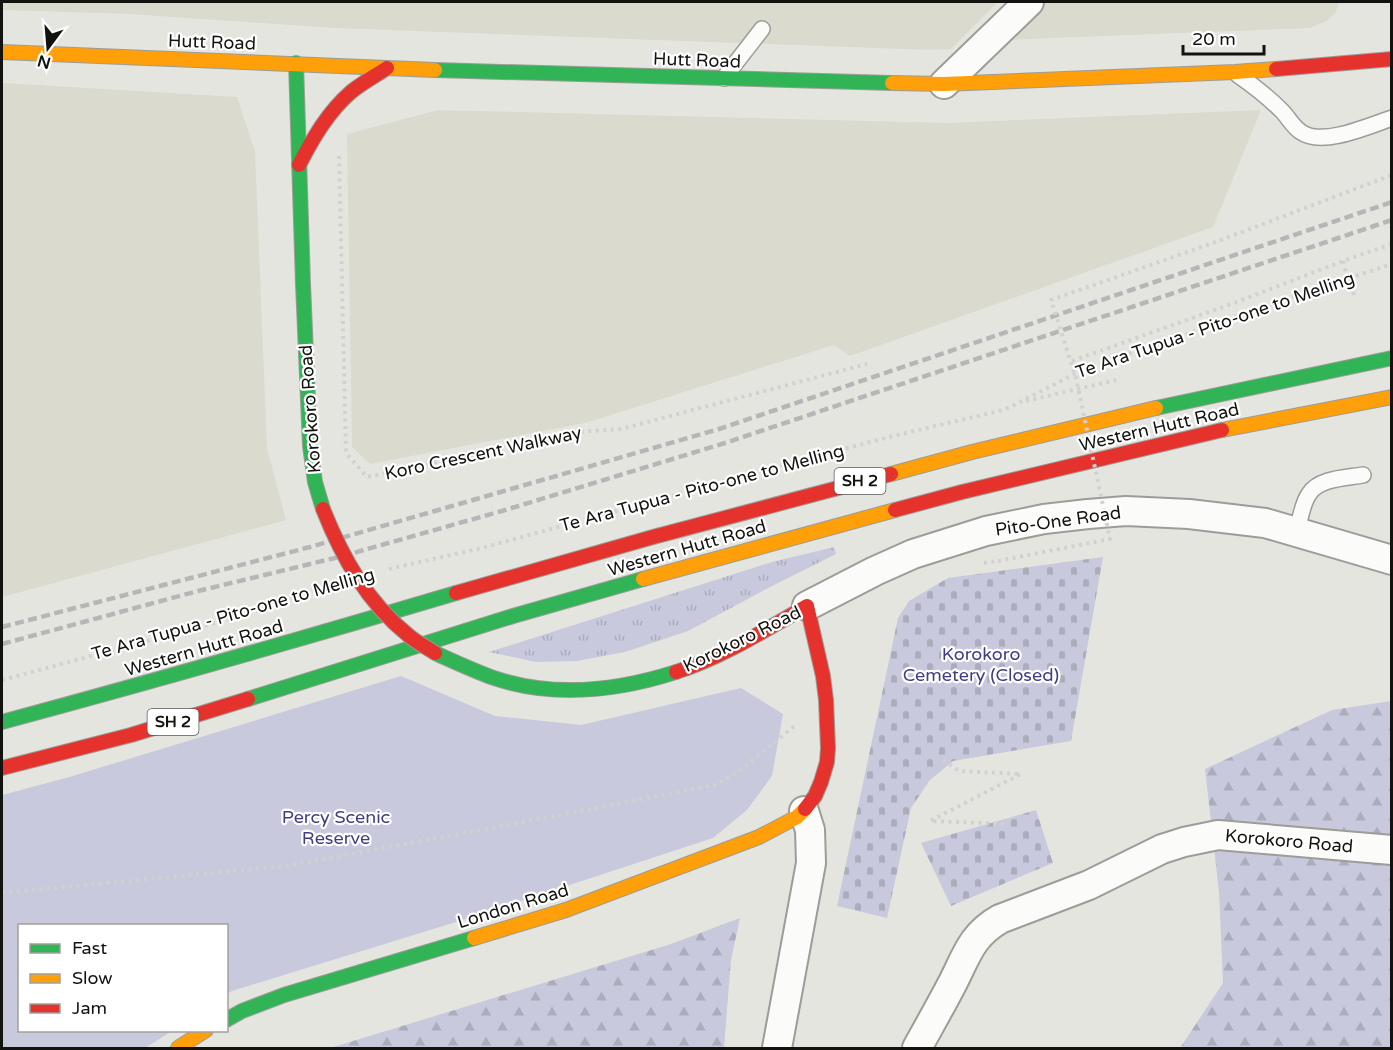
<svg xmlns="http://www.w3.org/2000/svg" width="1393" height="1050" font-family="'Varela Round',sans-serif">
  <defs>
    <pattern id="grass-tufts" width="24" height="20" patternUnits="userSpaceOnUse" patternTransform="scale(1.5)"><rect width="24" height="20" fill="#c8c9dc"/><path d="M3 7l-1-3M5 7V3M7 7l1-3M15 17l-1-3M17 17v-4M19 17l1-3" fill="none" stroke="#abacbc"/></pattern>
    <pattern id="forest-firs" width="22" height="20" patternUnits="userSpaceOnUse" patternTransform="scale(1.5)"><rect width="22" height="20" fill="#c8c9dc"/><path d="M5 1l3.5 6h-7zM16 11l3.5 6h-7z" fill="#abacbc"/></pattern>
    <pattern id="cemetery-stones" width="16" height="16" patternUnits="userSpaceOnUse" patternTransform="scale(1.5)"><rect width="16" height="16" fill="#c8c9dc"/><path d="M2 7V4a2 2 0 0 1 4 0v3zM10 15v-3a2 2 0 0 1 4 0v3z" fill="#abacbc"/></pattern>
  </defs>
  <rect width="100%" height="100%" fill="#e5e5e0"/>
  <path fill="#dbdacf" d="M 2,2 L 998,2 L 951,49 L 928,50 L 335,28 L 129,14 L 2,10 Z
    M 1040,2 L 1339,2 L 1339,3 L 1336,12 L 1327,21 L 1310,28 L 1004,40 Z
    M 2,83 L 237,97 L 255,151 L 267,448 L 286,520 L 2,597 Z
    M 438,110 L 946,123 L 1261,110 L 1213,227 L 850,356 L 834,345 L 585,423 L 370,464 L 352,447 L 347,134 Z"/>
  <path fill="url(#grass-tufts)" d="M 834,547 L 836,554 L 772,586 L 688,631 L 625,652 L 577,661 L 536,662 L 489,652 L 772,562 Z"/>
  <path fill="url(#forest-firs)" d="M 1391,701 L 1391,1048 L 1180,1048 L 1223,983 L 1219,892 L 1205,769 L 1332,710 Z
    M 740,918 L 731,960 L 724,1048 L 330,1048 L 671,944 Z"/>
  <path fill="url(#cemetery-stones)" d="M 1103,557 L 1071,741 L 953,761 L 930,780 L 911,808 L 887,918 L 837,906 L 898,618 L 909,601 L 948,578 Z
    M 1036,810 L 1053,863 L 951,906 L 921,843 Z"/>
  <path fill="#c8c9dc" d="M 401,676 L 495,716 L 581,725 L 741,688 L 783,714 L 772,776 L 747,810 L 713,838 L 469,918 L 232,991 L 227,994 L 226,926 L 20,926 L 20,1030 L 172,1031 L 145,1048 L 2,1048 L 2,795 L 66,778 Z"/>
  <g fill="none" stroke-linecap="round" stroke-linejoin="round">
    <defs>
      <path id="lane" d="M 1238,75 C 1254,86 1268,97 1282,111 C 1288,117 1293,127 1301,132 C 1322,147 1369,126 1392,118
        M 724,78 L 762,29
        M 1297,531 C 1300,520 1302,504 1309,494 C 1319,478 1346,478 1363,475"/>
      <path id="street" d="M 944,84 L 1029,2
        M 807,606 L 875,571 L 913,554 L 986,531 L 1044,519 L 1088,514 L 1126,511 L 1189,514 L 1265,523 L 1392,560
        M 777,1048 L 811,863 L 810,830 L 804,811
        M 917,1048 C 928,1028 940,1007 951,986 C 966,958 970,936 1000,919 L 1089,885 L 1162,849 L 1184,842 L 1218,835 L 1392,850"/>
      <path id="fast" d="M 296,63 L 303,284 L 310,446 L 315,482 L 323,509
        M 435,70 L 892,83
        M 1156,408 L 1392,358
        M 435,653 C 455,662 474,671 494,678 C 554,698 617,691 676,672
        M 248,699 L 513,616 L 643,579
        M 2,722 C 154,681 305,638 456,593
        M 226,1020 L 242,1011 L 284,995 L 474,938"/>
      <path id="slow" d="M 2,52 L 435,70
        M 892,83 L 944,84 L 1235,72 L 1276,69
        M 1222,430 L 1392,397
        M 891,474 L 972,452 L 1156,408
        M 643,579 L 895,510
        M 474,938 L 566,910 L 759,837 L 797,817 L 805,809
        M 178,1048 L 206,1030"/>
      <path id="jam" d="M 1276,69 L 1392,59
        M 299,165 C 313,138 328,112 351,92 C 362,83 375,76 387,68
        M 895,510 L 962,492 L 1222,430
        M 456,593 L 653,537 L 891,474
        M 676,672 C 723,657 765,630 807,606 L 823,676 L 826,700 L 828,748 L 827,762 L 821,782 L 815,796 L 805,809
        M 2,768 L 131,735 L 248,699"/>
    </defs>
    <use href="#lane" stroke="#9c9c98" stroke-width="18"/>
    <use href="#street" stroke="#9c9c98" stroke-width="32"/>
    <use href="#fast" stroke="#9c9c98" stroke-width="16"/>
    <use href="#slow" stroke="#9c9c98" stroke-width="16"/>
    <use href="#jam" stroke="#9c9c98" stroke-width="16"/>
    <path stroke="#d1d1d1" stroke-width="4" stroke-dasharray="3 4.5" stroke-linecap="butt" d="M 339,156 L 346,453 L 367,477 L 579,432 L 621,429 L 867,364
      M 1213,243 L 1392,175
      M 1343,261 L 1346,272
      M 1351,285 L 1355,298
      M 1072,361 L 1234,303 L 1343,261 L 1392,244
      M 1026,401 L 1116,380
      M 984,563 L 998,561
      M 389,569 L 482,548 L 787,464 L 893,436 L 999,411 L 1010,407 L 1088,367 L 1173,339 L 1252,310 L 1392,264
      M 2,680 L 244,615 C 273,606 300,594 329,586
      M 943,760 L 959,771 L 1021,774 L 930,821 L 1004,824
      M 2,893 L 286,866 L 508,825 L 714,785 L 738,772 L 797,724"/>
    <use href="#lane" stroke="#fbfbfa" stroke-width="15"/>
    <use href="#street" stroke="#fbfbfa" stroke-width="28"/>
    <use href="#fast" stroke="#30b455" stroke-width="14"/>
    <use href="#slow" stroke="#ff9f0a" stroke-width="14"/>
    <use href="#jam" stroke="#e5322d" stroke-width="14"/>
    <path stroke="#b6b6b6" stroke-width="4.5" stroke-dasharray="9 4.5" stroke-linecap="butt" d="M 2,627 L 310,547 L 719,429 L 1392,202
      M 2,644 L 198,591 L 339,557 L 502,511 L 725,443 L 1392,220"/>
    <defs>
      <path id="jam-bridge" d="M 323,509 C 342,557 367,602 408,635 C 416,642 426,647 435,653"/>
    </defs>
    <use href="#jam-bridge" stroke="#9c9c98" stroke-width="16" stroke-linecap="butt"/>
    <path stroke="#d1d1d1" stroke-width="4" stroke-dasharray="3 4.5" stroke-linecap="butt" d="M 998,561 L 1110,539 L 1076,378 L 1051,300 L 1213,243"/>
    <use href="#jam-bridge" stroke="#e5322d" stroke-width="14"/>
  </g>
  <g text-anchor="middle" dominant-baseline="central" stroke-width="4.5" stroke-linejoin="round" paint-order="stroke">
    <g fill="#fff" stroke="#595957" stroke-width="1.5">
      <rect x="834.5" y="468" width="51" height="26" rx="4.5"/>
      <rect x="147.5" y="709" width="51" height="26" rx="4.5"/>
    </g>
    <g font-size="16" font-weight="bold" fill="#12120f">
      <text x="860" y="481">SH 2</text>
      <text x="173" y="722">SH 2</text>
    </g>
    <g font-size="18" fill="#12120f" stroke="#fff">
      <text transform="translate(212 42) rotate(2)">Hutt Road</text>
      <text transform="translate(697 60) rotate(2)">Hutt Road</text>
      <text transform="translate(1215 325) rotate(-19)">Te Ara Tupua - Pito-one to Melling</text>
      <text transform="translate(310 409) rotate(-94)">Korokoro Road</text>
      <text transform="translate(1159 427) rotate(-13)">Western Hutt Road</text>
      <text transform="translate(483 453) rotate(-12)">Koro Crescent Walkway</text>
      <text transform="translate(702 488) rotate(-15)">Te Ara Tupua - Pito-one to Melling</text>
      <text transform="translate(1058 521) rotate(-8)">Pito-One Road</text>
      <text transform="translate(687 548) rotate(-16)">Western Hutt Road</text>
      <text transform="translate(233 614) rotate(-16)">Te Ara Tupua - Pito-one to Melling</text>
      <text transform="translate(742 639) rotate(-26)">Korokoro Road</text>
      <text transform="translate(204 648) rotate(-16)">Western Hutt Road</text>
      <text transform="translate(1289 841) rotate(5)">Korokoro Road</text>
      <text transform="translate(513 906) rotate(-17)">London Road</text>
    </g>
    <g font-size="18" fill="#413c86" stroke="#fff">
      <text x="981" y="654">Korokoro<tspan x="981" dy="21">Cemetery (Closed)</tspan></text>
      <text x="336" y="817">Percy Scenic<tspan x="336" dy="21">Reserve</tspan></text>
    </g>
  </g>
  <rect width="1393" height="1050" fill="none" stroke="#12120f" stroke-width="6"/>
  <rect x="18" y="924" width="210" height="108" fill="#ffffff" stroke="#a0a09f" stroke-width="1.5"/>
  <rect x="30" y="944" width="30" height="9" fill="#30b455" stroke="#a0a09f" stroke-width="1.5"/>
  <text x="72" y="954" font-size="18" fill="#12120f">Fast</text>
  <rect x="30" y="974" width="30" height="9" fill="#ff9f0a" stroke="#a0a09f" stroke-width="1.5"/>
  <text x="72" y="984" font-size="18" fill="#12120f">Slow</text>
  <rect x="30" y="1004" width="30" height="9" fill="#e5322d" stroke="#a0a09f" stroke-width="1.5"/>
  <text x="72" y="1014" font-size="18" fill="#12120f">Jam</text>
  <g transform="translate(48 48) rotate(196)" stroke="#ffffff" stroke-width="4.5" paint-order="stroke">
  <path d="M0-4.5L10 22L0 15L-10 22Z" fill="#12120f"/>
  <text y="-9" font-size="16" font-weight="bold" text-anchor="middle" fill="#12120f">N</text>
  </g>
  <path d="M1183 45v9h81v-9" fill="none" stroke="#12120f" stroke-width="3"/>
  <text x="1192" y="45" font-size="18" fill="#12120f" stroke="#ffffff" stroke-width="4.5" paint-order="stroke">20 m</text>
</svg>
